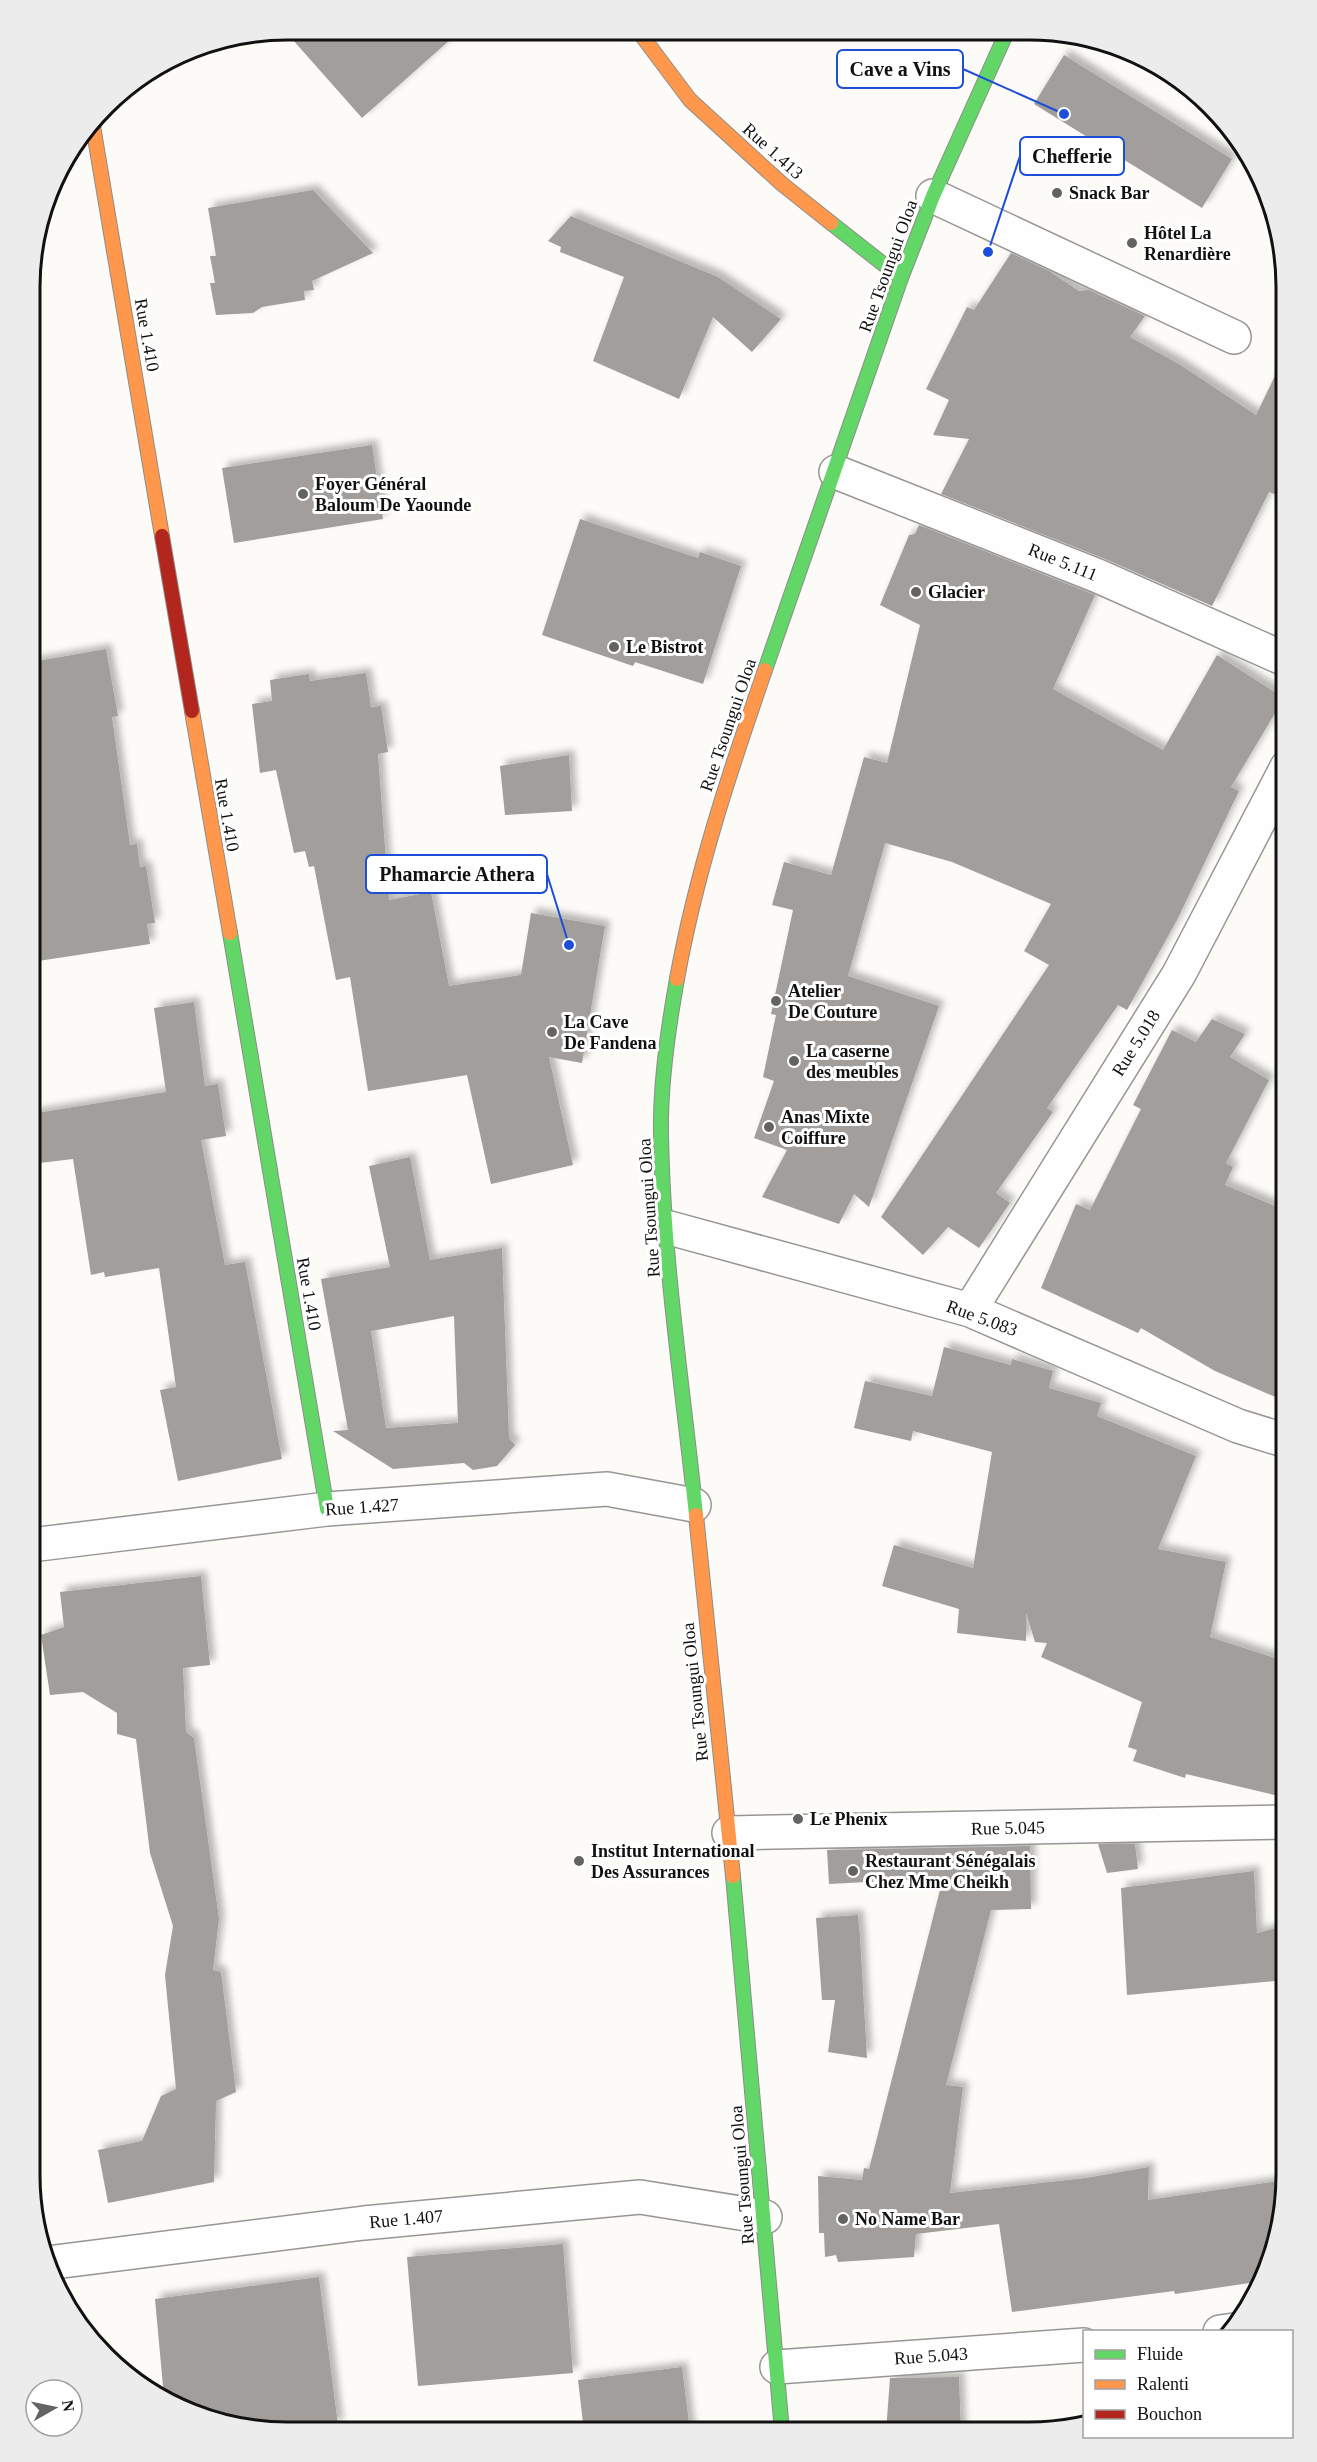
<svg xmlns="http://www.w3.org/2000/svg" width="1317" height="2462" font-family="Georgia,serif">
  <defs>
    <filter id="shadow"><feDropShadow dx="5.5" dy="-5.5" stdDeviation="3" flood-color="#0004"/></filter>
  </defs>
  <rect width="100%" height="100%" fill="#fcfbf7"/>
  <path fill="#a19e9b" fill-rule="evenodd" filter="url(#shadow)" d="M 288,30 L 460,31 L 362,118 L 285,31 Z
    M 1064,55 L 1232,159 L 1202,208 L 1034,104 Z
    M 313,190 L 373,253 L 312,281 L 314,290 L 304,291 L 305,300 L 262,307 L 253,313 L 216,315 L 210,283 L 215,283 L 210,256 L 216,256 L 208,208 Z
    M 571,216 L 718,277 L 781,319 L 752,352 L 713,317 L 679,399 L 593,361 L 624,277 L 560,252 L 561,247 L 548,241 Z
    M 1011,253 L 1049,271 L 1079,291 L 1089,290 L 1145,316 L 1130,337 L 1179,364 L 1256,415 L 1287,351 L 1287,499 L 1269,492 L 1212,606 L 1105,559 L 941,494 L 969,439 L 933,435 L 949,400 L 926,389 L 967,307 L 974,310 Z
    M 372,445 L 383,519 L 234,543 L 222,468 Z
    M 580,519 L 698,558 L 700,552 L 741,566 L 703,684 L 635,662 L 633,666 L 542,635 Z
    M 919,525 L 1095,595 L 1053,689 L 1163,750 L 1217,655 L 1284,698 L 1231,787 L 1239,791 L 1177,920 L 1127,1010 L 1118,1005 L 1047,1108 L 1053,1112 L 996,1193 L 1010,1203 L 979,1248 L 948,1227 L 923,1255 L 881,1217 L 1049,965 L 1024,951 L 1051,904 L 952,862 L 885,843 L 848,976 L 939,1006 L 869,1207 L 854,1194 L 839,1224 L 762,1197 L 787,1150 L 754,1138 L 774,1081 L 763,1077 L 776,1015 L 771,1014 L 793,910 L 772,905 L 784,862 L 831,875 L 864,757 L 887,763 L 920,625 L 880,605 L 909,535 L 915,534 Z
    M 106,649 L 118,716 L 112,717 L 130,845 L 137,844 L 140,867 L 146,866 L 155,923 L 147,924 L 150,944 L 38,961 L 31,910 L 32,662 Z
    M 366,673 L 371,707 L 381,706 L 388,752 L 378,754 L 389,900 L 431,892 L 449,986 L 521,975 L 531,913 L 605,926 L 582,1063 L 549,1057 L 573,1165 L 491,1184 L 467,1075 L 368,1091 L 350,977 L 336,980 L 314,866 L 309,867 L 305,851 L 294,853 L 276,770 L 260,773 L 252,704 L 272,701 L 270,680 L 309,674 L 310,681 Z
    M 569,755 L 572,811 L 505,815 L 500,766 Z
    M 194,1002 L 205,1086 L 218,1084 L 226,1136 L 201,1140 L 225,1265 L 245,1262 L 282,1459 L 178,1481 L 160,1390 L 176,1387 L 159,1268 L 105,1277 L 104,1272 L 91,1275 L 73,1159 L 31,1164 L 31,1114 L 166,1092 L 154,1008 Z
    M 1212,1019 L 1245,1034 L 1230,1057 L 1269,1080 L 1226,1163 L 1233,1167 L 1225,1185 L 1287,1211 L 1287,1402 L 1215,1371 L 1141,1328 L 1138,1333 L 1041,1288 L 1076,1204 L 1090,1210 L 1141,1109 L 1133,1105 L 1172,1030 L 1196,1042 Z
    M 410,1157 L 430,1260 L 502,1248 L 509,1438 L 515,1445 L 497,1466 L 473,1470 L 464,1463 L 393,1469 L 333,1431 L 348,1430 L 321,1279 L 390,1267 L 369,1166 ZM 454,1316 L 458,1423 L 386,1428 L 371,1331 Z
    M 944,1347 L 1011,1365 L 1012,1359 L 1053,1371 L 1049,1388 L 1101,1403 L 1097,1416 L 1196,1456 L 1158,1549 L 1226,1562 L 1210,1637 L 1287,1662 L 1287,1798 L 1186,1774 L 1185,1778 L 1133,1761 L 1137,1750 L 1128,1747 L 1142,1702 L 1041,1657 L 1047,1643 L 1035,1642 L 1026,1613 L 1026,1641 L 957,1633 L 959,1609 L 882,1586 L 894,1545 L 973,1568 L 992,1452 L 913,1431 L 911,1441 L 854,1428 L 865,1381 L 932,1396 Z
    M 201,1576 L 210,1665 L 183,1668 L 186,1732 L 194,1738 L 219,1919 L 213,1970 L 221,1972 L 236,2092 L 216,2101 L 214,2182 L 108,2203 L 98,2150 L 142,2141 L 161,2096 L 176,2089 L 165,1975 L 173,1926 L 150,1853 L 136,1739 L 117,1734 L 117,1713 L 83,1692 L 50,1695 L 41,1635 L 64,1627 L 60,1592 Z
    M 1098,1844 L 1135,1844 L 1138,1869 L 1107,1873 Z
    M 1030,1846 L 1031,1909 L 991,1910 L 946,2085 L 963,2087 L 950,2193 L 1086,2178 L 1149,2167 L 1148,2200 L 1286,2180 L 1286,2192 L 1268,2273 L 1263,2281 L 1175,2294 L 1174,2291 L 1012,2312 L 999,2224 L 916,2234 L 914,2257 L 838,2262 L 836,2255 L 825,2257 L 824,2233 L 819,2233 L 818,2176 L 862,2180 L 864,2168 L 869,2169 L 943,1878 L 829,1884 L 827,1850 Z
    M 1254,1871 L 1257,1933 L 1287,1925 L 1286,1980 L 1127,1995 L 1121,1888 Z
    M 858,1915 L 860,1937 L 867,2058 L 828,2052 L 835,2000 L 822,2000 L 816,1918 Z
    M 563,2244 L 573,2373 L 418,2386 L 407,2257 Z
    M 319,2277 L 338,2425 L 254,2430 L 189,2412 L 164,2397 L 155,2299 Z
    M 682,2367 L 690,2431 L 584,2431 L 578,2380 Z
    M 959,2377 L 961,2432 L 886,2432 L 890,2378 Z"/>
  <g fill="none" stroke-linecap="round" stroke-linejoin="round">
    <defs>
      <path id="street" d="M 933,196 L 1234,337
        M 836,472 L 1098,576 L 1287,660
        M 666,1227 L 970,1310 L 1238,1426 L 1287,1441
        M 970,1310 L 1179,974 L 1287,767
        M 31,1545 L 327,1509 L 607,1489 L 694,1505
        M 729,1833 L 1287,1822
        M 47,2263 L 364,2223 L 640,2197 L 765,2217
        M 1220,2332 L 1234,2330
        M 777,2367 L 1084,2345"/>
      <path id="fast" d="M 831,223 L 901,278
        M 765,670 L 901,278 L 933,196 L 1006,34
        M 230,933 L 327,1509
        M 677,979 C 668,1029 660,1083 661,1134 C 663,1261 683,1389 696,1515
        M 733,1876 L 782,2431"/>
      <path id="slow" d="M 639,32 L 690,100 L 782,184 L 831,223
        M 93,126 L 162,536
        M 192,711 L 230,933
        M 677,979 C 696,873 730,771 765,670
        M 696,1515 L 733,1876"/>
      <path id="jam" d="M 162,536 L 192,711"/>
    </defs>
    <use href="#street" stroke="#979695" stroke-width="36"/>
    <use href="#fast" stroke="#8d8d8b" stroke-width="16"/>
    <use href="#slow" stroke="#8d8d8b" stroke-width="16"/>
    <use href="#jam" stroke="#8d8d8b" stroke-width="16"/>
    <use href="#street" stroke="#fffefe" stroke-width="33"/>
    <use href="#fast" stroke="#63d668" stroke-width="14"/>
    <use href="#slow" stroke="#ff974d" stroke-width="14"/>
    <use href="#jam" stroke="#b3261e" stroke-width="14"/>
  </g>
  <g fill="#636362" stroke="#fff" stroke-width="2">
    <circle cx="1057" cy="193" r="6"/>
    <circle cx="1132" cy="243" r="6"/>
    <circle cx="303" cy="494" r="6"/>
    <circle cx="916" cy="592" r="6"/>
    <circle cx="614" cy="647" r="6"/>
    <circle cx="776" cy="1001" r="6"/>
    <circle cx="552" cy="1032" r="6"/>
    <circle cx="794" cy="1061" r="6"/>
    <circle cx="769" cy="1127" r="6"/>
    <circle cx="798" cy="1819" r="6"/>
    <circle cx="579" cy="1861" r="6"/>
    <circle cx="853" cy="1871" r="6"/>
    <circle cx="843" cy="2219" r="6"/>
  </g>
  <g text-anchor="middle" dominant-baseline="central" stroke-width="6" stroke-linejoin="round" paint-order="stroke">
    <g font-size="18" fill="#111" stroke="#fff">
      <text transform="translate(773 151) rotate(42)">Rue 1.413</text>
      <text transform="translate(888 266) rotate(-70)">Rue Tsoungui Oloa</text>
      <text transform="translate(147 335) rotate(80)">Rue 1.410</text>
      <text transform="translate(1063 562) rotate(22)">Rue 5.111</text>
      <text transform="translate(728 725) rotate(-71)">Rue Tsoungui Oloa</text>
      <text transform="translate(227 815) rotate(80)">Rue 1.410</text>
      <text transform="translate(1136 1043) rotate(-58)">Rue 5.018</text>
      <text transform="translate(649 1208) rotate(-94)">Rue Tsoungui Oloa</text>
      <text transform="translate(309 1294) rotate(80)">Rue 1.410</text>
      <text transform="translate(982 1318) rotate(20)">Rue 5.083</text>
      <text transform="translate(362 1507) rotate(-4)">Rue 1.427</text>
      <text transform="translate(695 1692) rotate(-96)">Rue Tsoungui Oloa</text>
      <text transform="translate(1008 1828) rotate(-1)">Rue 5.045</text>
      <text transform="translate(742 2175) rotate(-95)">Rue Tsoungui Oloa</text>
      <text transform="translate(406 2219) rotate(-5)">Rue 1.407</text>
      <text transform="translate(931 2356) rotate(-4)">Rue 5.043</text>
    </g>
    <g font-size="18" font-weight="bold" fill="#111" stroke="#fff" text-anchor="start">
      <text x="1069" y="193">Snack Bar</text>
      <text x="1144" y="233">Hôtel La<tspan x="1144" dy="21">Renardière</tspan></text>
      <text x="315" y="484">Foyer Général<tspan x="315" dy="21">Baloum De Yaounde</tspan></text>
      <text x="928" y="592">Glacier</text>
      <text x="626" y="647">Le Bistrot</text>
      <text x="788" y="991">Atelier<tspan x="788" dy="21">De Couture</tspan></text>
      <text x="564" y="1022">La Cave<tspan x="564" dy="21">De Fandena</tspan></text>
      <text x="806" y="1051">La caserne<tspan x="806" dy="21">des meubles</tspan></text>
      <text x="781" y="1117">Anas Mixte<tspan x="781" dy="21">Coiffure</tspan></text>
      <text x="810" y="1819">Le Phenix</text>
      <text x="591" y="1851">Institut International<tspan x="591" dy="21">Des Assurances</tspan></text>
      <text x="865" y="1861">Restaurant Sénégalais<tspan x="865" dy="21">Chez Mme Cheikh</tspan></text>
      <text x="855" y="2219">No Name Bar</text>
    </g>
  </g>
  <path d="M0 0H1317V2462H0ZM287 40H1029A247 247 0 0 1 1276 287V2175A247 247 0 0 1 1029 2422H287A247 247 0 0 1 40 2175V287A247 247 0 0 1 287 40Z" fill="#ececec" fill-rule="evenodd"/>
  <path fill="none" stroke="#111" stroke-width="3" d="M287 40H1029A247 247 0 0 1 1276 287V2175A247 247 0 0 1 1029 2422H287A247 247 0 0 1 40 2175V287A247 247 0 0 1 287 40Z"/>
  <path fill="none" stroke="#1d4ed8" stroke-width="2" d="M1064 114L963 69M988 252L1020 156M569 945L547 874"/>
  <g fill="#1d4ed8" stroke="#fff" stroke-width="2">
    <circle cx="1064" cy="114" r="6"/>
    <circle cx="988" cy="252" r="6"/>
    <circle cx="569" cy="945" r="6"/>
  </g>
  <g fill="#fff" stroke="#1d4ed8" stroke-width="2">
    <rect x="837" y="50" width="126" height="38" rx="6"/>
    <rect x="1020" y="137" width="104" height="38" rx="6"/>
    <rect x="366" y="855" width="181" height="38" rx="6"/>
  </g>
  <g font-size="20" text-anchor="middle" font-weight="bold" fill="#111">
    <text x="900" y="76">Cave a Vins</text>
    <text x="1072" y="163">Chefferie</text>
    <text x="457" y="881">Phamarcie Athera</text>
  </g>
  <rect x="1083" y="2330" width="210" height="108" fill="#ffffff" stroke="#a0a0a0" stroke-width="1.5"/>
  <rect x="1095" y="2350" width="30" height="9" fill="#63d668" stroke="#a0a0a0" stroke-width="1.5"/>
  <text x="1137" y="2360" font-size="18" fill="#111111">Fluide</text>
  <rect x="1095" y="2380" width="30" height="9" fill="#ff974d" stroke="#a0a0a0" stroke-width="1.5"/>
  <text x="1137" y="2390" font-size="18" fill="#111111">Ralenti</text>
  <rect x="1095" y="2410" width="30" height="9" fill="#b3261e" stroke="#a0a0a0" stroke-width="1.5"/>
  <text x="1137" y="2420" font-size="18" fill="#111111">Bouchon</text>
  <g transform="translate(54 2408) rotate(81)"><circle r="28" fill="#ffffff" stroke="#a0a0a0" stroke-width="1.5"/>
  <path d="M0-4.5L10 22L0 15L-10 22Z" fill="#636362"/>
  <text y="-9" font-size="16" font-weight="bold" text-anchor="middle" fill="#111111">N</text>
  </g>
</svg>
